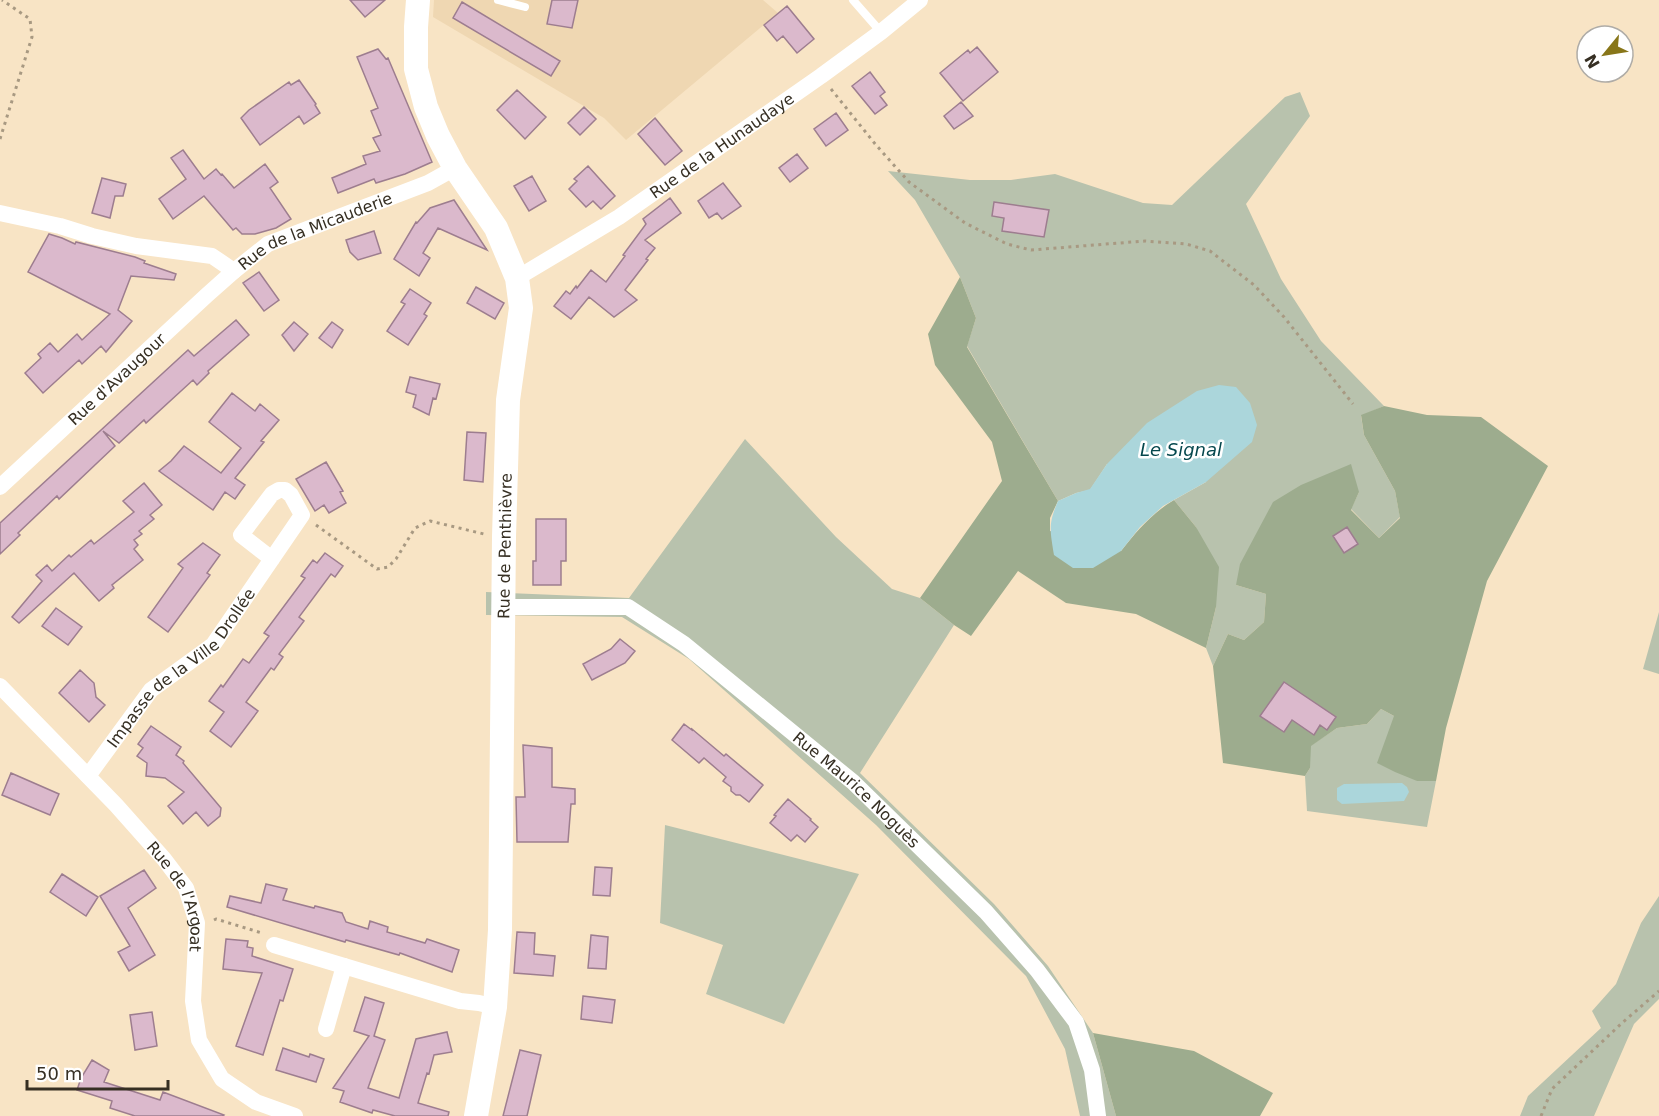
<svg xmlns="http://www.w3.org/2000/svg" width="1659" height="1116" font-family="'DejaVu Sans',sans-serif">
  <rect width="100%" height="100%" fill="#f8e4c5"/>
  <path fill="#efd7b2" d="M 434,0 L 763,0 L 778,13 L 626,140 L 604,118 L 433,17 Z"/>
  <path fill="#b8c2ad" d="M 1300,92 L 1310,116 L 1246,204 L 1281,279 L 1321,341 L 1384,406 L 1361,416 L 1364,435 L 1395,491 L 1400,517 L 1379,538 L 1351,509 L 1359,492 L 1236,585 L 1266,594 L 1264,622 L 1244,640 L 1228,634 L 1213,666 L 1206,648 L 1216,607 L 1196,527 L 1174,500 L 1206,482 L 1107,464 L 1090,490 L 1076,493 L 1058,501 L 967,346 L 976,318 L 960,277 L 915,200 L 888,171 L 970,180 L 1011,180 L 1055,174 L 1143,203 L 1172,205 L 1285,97 Z
    M 745,439 L 836,537 L 892,589 L 920,598 L 954,625 L 860,773 L 994,904 L 1048,966 L 1093,1033 L 1116,1116 L 1080,1116 L 1065,1049 L 1026,976 L 876,825 L 689,659 L 622,617 L 486,615 L 486,592 L 629,598 Z
    M 1659,612 L 1659,674 L 1643,669 Z
    M 1381,709 L 1394,716 L 1417,781 L 1436,781 L 1427,827 L 1307,811 L 1305,776 L 1310,768 L 1310,746 L 1337,728 L 1367,724 Z
    M 665,825 L 859,874 L 784,1024 L 706,994 L 723,945 L 660,923 Z
    M 1659,896 L 1659,999 L 1634,1024 L 1594,1116 L 1520,1116 L 1528,1096 L 1601,1028 L 1592,1011 L 1616,984 L 1641,923 Z"/>
  <path fill="#9dac8e" d="M 960,277 L 976,318 L 967,347 L 1058,501 L 1050,518 L 1050,531 L 1121,551 C 1136,532 1152,513 1174,500 L 1196,527 L 1219,567 L 1216,607 L 1206,648 L 1136,614 L 1066,603 L 1018,571 L 971,636 L 954,625 L 920,598 L 1002,481 L 992,442 L 935,365 L 928,334 Z
    M 1384,406 L 1427,415 L 1481,417 L 1548,466 L 1487,581 L 1446,728 L 1436,781 L 1417,781 L 1395,772 L 1377,763 L 1394,716 L 1381,709 L 1367,724 L 1337,728 L 1311,746 L 1310,768 L 1305,776 L 1223,763 L 1213,666 L 1228,634 L 1244,640 L 1264,622 L 1266,594 L 1236,585 L 1240,564 L 1273,502 L 1301,485 L 1351,464 L 1359,492 L 1351,510 L 1379,538 L 1400,518 L 1395,491 L 1364,435 L 1361,415 Z
    M 1093,1033 L 1194,1051 L 1273,1093 L 1260,1116 L 1116,1116 Z"/>
  <path fill="#abd6db" d="M 1219,385 L 1236,387 L 1250,403 L 1257,425 L 1252,442 L 1206,482 L 1163,506 L 1140,527 L 1121,551 L 1093,568 L 1073,568 L 1054,555 C 1050,530 1048,524 1058,501 L 1076,493 L 1090,489 L 1107,464 L 1147,423 L 1197,391 Z
    M 1402,783 L 1407,787 L 1409,792 L 1404,801 L 1342,804 L 1337,800 L 1337,788 L 1344,784 Z"/>
  <path fill="#dbb9cc" stroke="#9d7d8f" stroke-width="1.5" d="M 350,0 L 385,0 L 365,17 Z
    M 552,0 L 578,0 L 572,28 L 547,24 Z
    M 462,2 L 560,61 L 551,76 L 453,18 Z
    M 787,6 L 814,39 L 797,53 L 783,36 L 777,41 L 764,25 Z
    M 977,47 L 998,72 L 963,101 L 940,73 L 968,50 L 970,53 Z
    M 378,49 L 386,59 L 388,58 L 432,162 L 405,174 L 376,183 L 374,179 L 338,193 L 332,178 L 366,164 L 363,156 L 380,151 L 373,138 L 381,135 L 371,111 L 378,108 L 357,57 Z
    M 870,72 L 885,92 L 880,96 L 887,105 L 875,114 L 852,86 Z
    M 299,80 L 316,104 L 315,105 L 320,113 L 304,124 L 299,116 L 260,145 L 241,118 L 249,110 L 289,82 L 291,85 Z
    M 517,90 L 546,117 L 525,139 L 497,110 Z
    M 961,102 L 973,116 L 954,129 L 944,116 Z
    M 584,107 L 596,119 L 580,135 L 568,123 Z
    M 836,113 L 848,130 L 826,146 L 814,129 Z
    M 655,118 L 682,151 L 665,165 L 638,134 Z
    M 183,150 L 204,179 L 216,169 L 221,175 L 222,174 L 234,188 L 265,164 L 278,182 L 270,188 L 291,219 L 276,228 L 255,234 L 242,234 L 236,228 L 233,230 L 204,196 L 173,219 L 159,199 L 186,179 L 171,158 Z
    M 797,154 L 808,168 L 790,182 L 779,168 Z
    M 588,166 L 615,196 L 601,209 L 593,201 L 586,207 L 569,189 L 577,181 L 574,179 Z
    M 532,176 L 546,201 L 529,211 L 514,186 Z
    M 102,178 L 126,184 L 123,196 L 115,196 L 110,218 L 92,213 Z
    M 723,183 L 741,206 L 722,219 L 717,213 L 709,218 L 698,201 Z
    M 670,198 L 681,213 L 645,240 L 655,248 L 646,259 L 648,260 L 625,290 L 637,300 L 614,317 L 589,297 L 571,319 L 554,306 L 566,291 L 570,294 L 576,286 L 577,288 L 591,270 L 606,282 L 625,256 L 623,255 L 646,224 L 643,219 Z
    M 454,200 L 487,250 L 438,228 L 423,253 L 430,258 L 419,276 L 394,259 L 416,222 L 417,223 L 430,208 Z
    M 994,202 L 1049,210 L 1044,237 L 1002,231 L 1004,218 L 992,216 Z
    M 374,231 L 381,253 L 358,260 L 350,252 L 346,240 Z
    M 49,234 L 62,238 L 75,244 L 76,242 L 135,257 L 145,261 L 144,263 L 176,274 L 174,280 L 131,276 L 118,310 L 132,321 L 106,352 L 101,346 L 82,364 L 79,360 L 43,393 L 25,373 L 41,358 L 38,354 L 50,343 L 58,352 L 77,334 L 82,340 L 110,314 L 28,272 Z
    M 259,272 L 279,300 L 264,311 L 243,283 Z
    M 476,287 L 504,303 L 495,319 L 467,303 Z
    M 410,289 L 431,303 L 424,314 L 427,316 L 408,345 L 387,331 L 405,304 L 401,302 Z
    M 236,320 L 249,335 L 208,371 L 209,373 L 197,385 L 193,380 L 146,423 L 144,420 L 119,443 L 103,431 L 115,446 L 59,499 L 57,496 L 18,533 L 20,535 L 0,554 L 0,523 L 188,350 L 194,356 Z
    M 294,322 L 308,334 L 294,351 L 282,335 Z
    M 332,322 L 343,330 L 332,348 L 319,338 Z
    M 410,377 L 440,384 L 436,399 L 433,398 L 429,415 L 413,407 L 416,395 L 406,392 Z
    M 232,393 L 255,411 L 260,404 L 279,420 L 261,441 L 264,442 L 235,478 L 245,485 L 235,499 L 225,492 L 213,510 L 159,471 L 171,461 L 184,446 L 221,473 L 241,448 L 209,422 Z
    M 467,432 L 486,433 L 483,482 L 464,480 Z
    M 326,462 L 343,491 L 340,492 L 346,503 L 329,513 L 324,505 L 315,511 L 296,479 Z
    M 144,483 L 162,505 L 150,515 L 154,519 L 139,531 L 142,534 L 134,540 L 138,545 L 134,549 L 143,560 L 112,585 L 114,588 L 99,601 L 74,573 L 19,623 L 12,617 L 42,581 L 36,575 L 47,565 L 52,571 L 69,555 L 71,557 L 91,540 L 94,544 L 134,512 L 123,501 Z
    M 536,519 L 566,519 L 566,561 L 561,561 L 561,585 L 533,585 L 533,561 L 536,561 Z
    M 1347,527 L 1358,544 L 1344,553 L 1333,536 Z
    M 203,543 L 220,555 L 207,573 L 210,575 L 168,632 L 148,617 L 183,568 L 178,564 Z
    M 325,553 L 343,566 L 335,577 L 331,574 L 299,617 L 304,621 L 279,654 L 283,657 L 274,670 L 271,668 L 246,702 L 258,711 L 231,747 L 210,731 L 224,712 L 209,701 L 221,685 L 223,687 L 243,659 L 249,663 L 269,636 L 264,633 L 305,578 L 301,576 L 313,560 L 317,563 Z
    M 56,608 L 82,627 L 68,645 L 42,626 Z
    M 620,639 L 635,651 L 625,663 L 592,680 L 583,664 L 611,649 Z
    M 80,670 L 94,683 L 96,697 L 105,705 L 89,722 L 59,693 Z
    M 1284,682 L 1336,717 L 1327,730 L 1320,725 L 1314,735 L 1292,720 L 1284,732 L 1260,716 Z
    M 684,724 L 692,730 L 692,729 L 724,756 L 726,754 L 763,785 L 749,802 L 740,795 L 736,795 L 731,791 L 731,787 L 723,781 L 726,777 L 704,758 L 699,763 L 672,740 Z
    M 151,726 L 181,747 L 176,755 L 184,761 L 183,763 L 221,808 L 220,816 L 208,826 L 196,812 L 183,824 L 168,806 L 184,792 L 165,778 L 146,776 L 147,763 L 137,756 L 143,748 L 138,744 Z
    M 523,745 L 552,748 L 552,787 L 575,789 L 575,804 L 571,804 L 568,842 L 517,842 L 516,797 L 525,797 Z
    M 11,773 L 59,794 L 50,815 L 2,795 Z
    M 788,799 L 811,819 L 810,820 L 818,827 L 805,842 L 797,835 L 791,841 L 770,823 L 776,816 L 774,815 Z
    M 595,867 L 612,868 L 610,896 L 593,895 Z
    M 144,870 L 156,888 L 128,908 L 155,955 L 129,971 L 118,952 L 130,946 L 100,896 Z
    M 62,874 L 98,897 L 86,916 L 50,892 Z
    M 266,884 L 287,889 L 283,900 L 314,908 L 315,906 L 342,913 L 346,922 L 368,929 L 370,921 L 388,927 L 387,932 L 425,943 L 427,939 L 459,950 L 452,972 L 400,953 L 399,955 L 346,940 L 345,942 L 227,907 L 230,896 L 261,903 Z
    M 517,932 L 535,933 L 534,954 L 555,956 L 553,976 L 514,973 Z
    M 591,935 L 608,937 L 606,969 L 588,968 Z
    M 226,939 L 248,941 L 247,947 L 253,948 L 252,956 L 293,969 L 283,1001 L 280,1000 L 263,1055 L 236,1046 L 262,973 L 223,969 Z
    M 583,996 L 615,1000 L 612,1023 L 581,1019 Z
    M 365,997 L 384,1003 L 374,1036 L 385,1040 L 368,1088 L 399,1098 L 416,1039 L 447,1032 L 452,1052 L 434,1055 L 429,1074 L 427,1073 L 418,1103 L 449,1112 L 448,1116 L 395,1116 L 373,1110 L 372,1113 L 340,1102 L 344,1091 L 333,1088 L 369,1036 L 354,1031 Z
    M 152,1012 L 157,1046 L 135,1050 L 130,1015 Z
    M 283,1048 L 309,1057 L 310,1054 L 324,1059 L 316,1082 L 276,1070 Z
    M 520,1050 L 541,1055 L 527,1116 L 503,1116 Z
    M 92,1060 L 109,1070 L 104,1082 L 160,1100 L 163,1092 L 224,1115 L 223,1116 L 135,1116 L 110,1108 L 112,1101 L 77,1090 L 81,1078 Z"/>
  <g fill="none" stroke-linecap="round" stroke-linejoin="round">
    <path stroke="#a89982" stroke-width="3" stroke-dasharray="3 4.5" stroke-linecap="butt" d="M 831,89 L 876,145 L 909,182 L 965,223 L 1007,244 L 1031,250 L 1145,241 L 1186,244 L 1210,251 L 1254,285 L 1284,317 L 1353,404
      M 0,139 L 32,37 L 30,19 L 2,0
      M 316,525 L 377,569 L 388,567 L 396,559 L 415,528 L 430,521 L 484,534
      M 214,920 L 216,919 L 262,933
      M 1541,1116 L 1552,1089 L 1622,1023 L 1659,991"/>
    <path stroke="#fff" stroke-width="8" d="M 498,0 L 525,7
      M 853,0 L 881,32"/>
    <g stroke="#fff" stroke-width="16">
      <path d="M 0,213 L 60,226 L 92,236 L 136,246 L 212,256 L 234,271"/>
      <path id="s1" d="M 517,278 L 619,217 L 821,76 L 881,32 L 920,0"/>
      <path id="s2" d="M 0,487 L 207,295 L 234,271 L 268,244 L 428,183 L 455,168"/>
      <path id="s3" d="M 504,607 L 628,607 L 684,644 L 853,782 L 986,912 L 1037,970 L 1076,1022 L 1092,1070 L 1098,1116"/>
      <path id="s4" d="M 0,686 L 116,805 L 164,859 L 186,888 L 197,923 L 193,1001 L 199,1040 L 222,1079 L 256,1102 L 295,1116"/>
      <path id="s5" d="M 88,776 L 151,690 L 213,645 L 302,515 L 291,495 L 285,490 L 279,490 L 272,494 L 241,535 L 272,559"/>
      <path d="M 274,945 L 344,966"/>
      <path d="M 326,1029 L 344,966 L 460,1001 L 479,1003 L 495,1007"/>
    </g>
    <path stroke="#fff" stroke-width="24" d="M 418,0 L 416,27 L 416,69 L 426,107 L 438,136 L 455,168 L 496,228 L 517,278 L 521,308 L 508,400 L 504,537 L 500,930 L 495,1007 L 476,1116"/>
  </g>
  <g text-anchor="middle" dominant-baseline="central" stroke-width="5" stroke-linejoin="round" paint-order="stroke">
    <g font-size="16" fill="#362f23" stroke="#fff">
      <text stroke="none"><textPath href="#s1" startOffset="244">Rue de la Hunaudaye</textPath></text>
      <text stroke="none"><textPath href="#s2" startOffset="410">Rue de la Micauderie</textPath></text>
      <text stroke="none"><textPath href="#s2" startOffset="159">Rue d'Avaugour</textPath></text>
      <text transform="translate(505 546) rotate(-89)">Rue de Penthièvre</text>
      <text stroke="none"><textPath href="#s5" startOffset="144">Impasse de la Ville Drollée</textPath></text>
      <text stroke="none"><textPath href="#s3" startOffset="417">Rue Maurice Noguès</textPath></text>
      <text stroke="none"><textPath href="#s4" startOffset="279">Rue de l'Argoat</textPath></text>
    </g>
    <g font-size="18" font-style="italic" fill="#05474d" stroke="#fff">
      <text x="1181" y="449">Le Signal</text>
    </g>
  </g>
  <g transform="translate(1605 54) rotate(240)"><circle r="28" fill="#ffffff" stroke="#afaca7" stroke-width="1.5"/>
  <path d="M0-4.5L10 22L0 15L-10 22Z" fill="#887619"/>
  <text y="-9" font-size="16" font-weight="bold" text-anchor="middle" fill="#362f23">N</text>
  </g>
  <path d="M27 1080v9h141v-9" fill="none" stroke="#362f23" stroke-width="3"/>
  <text x="36" y="1080" font-size="18" fill="#362f23" stroke="#ffffff" stroke-width="4.5" paint-order="stroke">50 m</text>
</svg>
